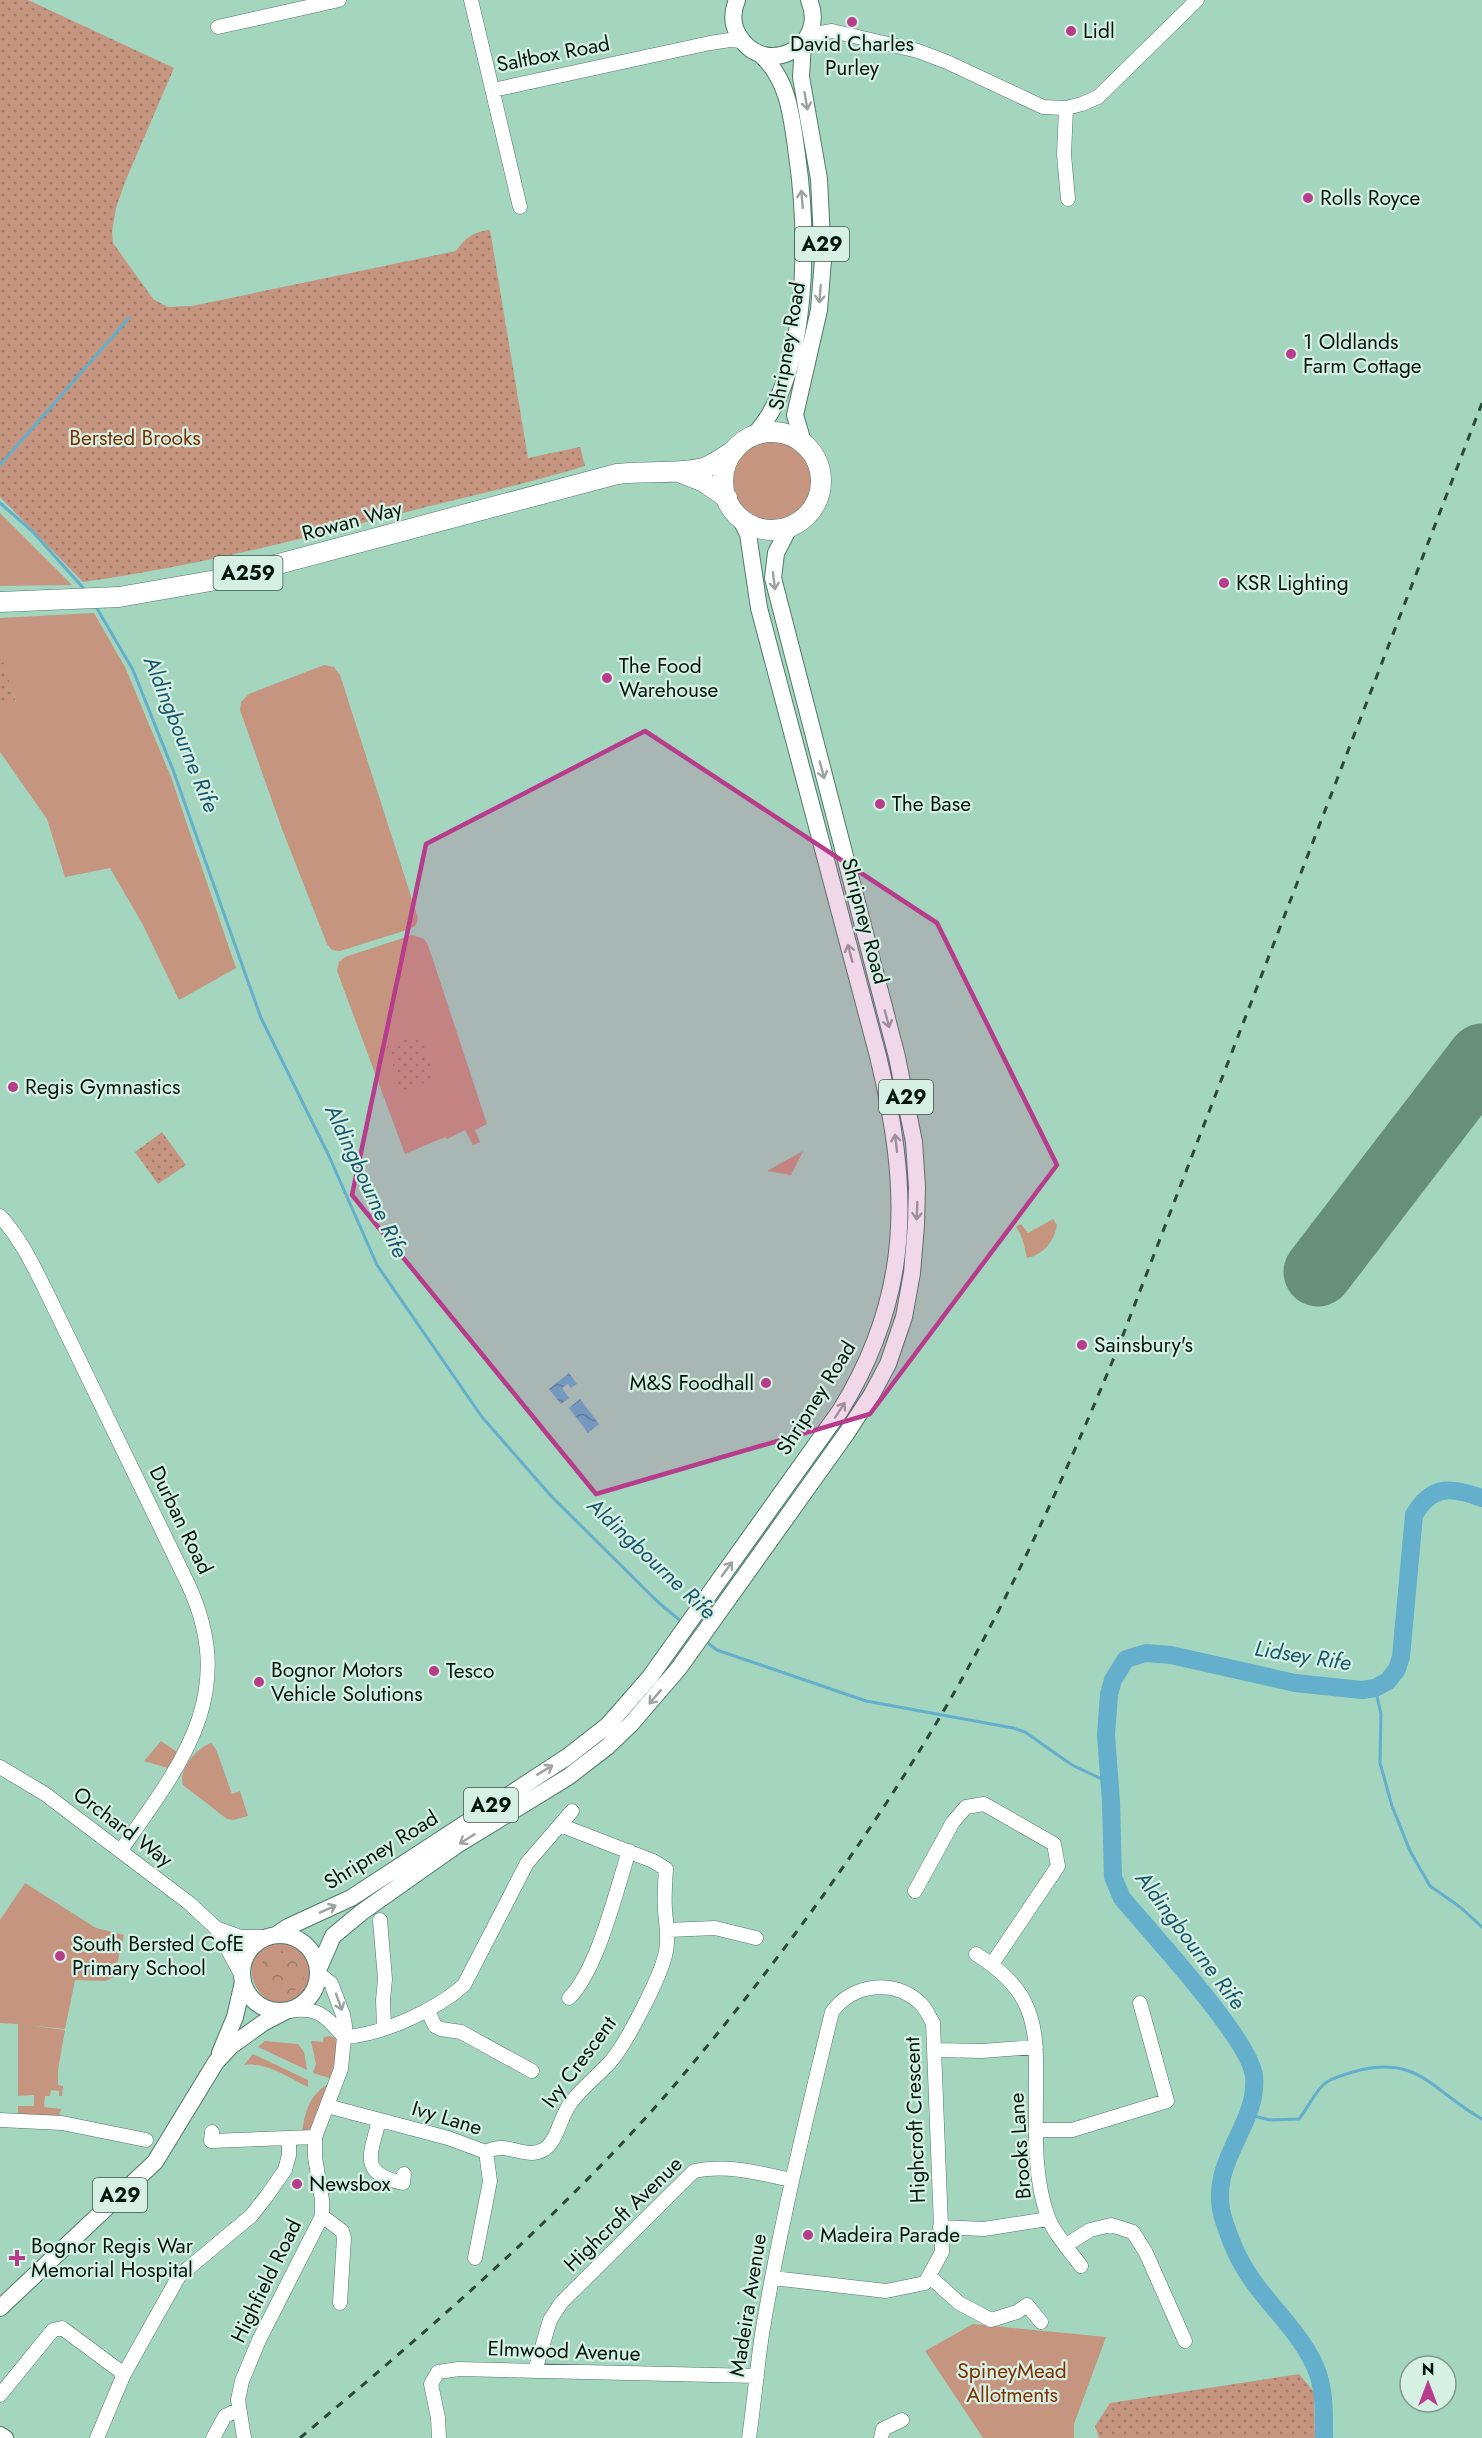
<svg xmlns="http://www.w3.org/2000/svg" width="1482" height="2438" font-family="Jost,sans-serif">
  <defs>
    <pattern id="forest-crowns" width="20" height="18" patternUnits="userSpaceOnUse" patternTransform="scale(1.5)"><rect width="20" height="18" fill="#c59580"/><path d="M2 6a3 3 0 1 1 6 0M12 15a3 3 0 1 1 6 0" fill="none" stroke="#9e7967"/></pattern>
    <pattern id="park-dots" width="8" height="8" patternUnits="userSpaceOnUse" patternTransform="scale(1.5)"><rect width="8" height="8" fill="#c59580"/><path d="M2 2h.1M6 6h.1" fill="none" stroke="#9e7967" stroke-width="1.8" stroke-linecap="round"/></pattern>
    <pattern id="water-waves" width="16" height="10" patternUnits="userSpaceOnUse" patternTransform="scale(1.5)"><rect width="16" height="10" fill="#63afcc"/><path d="M0 5q4-4 8 0t8 0" fill="none" stroke="#4f8da4"/></pattern>
  </defs>
  <rect width="100%" height="100%" fill="#a4d5be"/>
  <path fill="#c59580" fill-rule="evenodd" d="M733 482a41 41 0 1 1 82 0a41 41 0 1 1-82 0Z
    M 0,513 L 72,585 L 0,586 Z
    M 94,613 L 125,667 L 171,777 L 236,968 L 179,1000 L 143,925 L 110,868 L 65,877 L 47,819 L 0,752 L 0,702 L 16,702 L 2,661 L 0,663 L 0,618 Z
    M 324,665 L 334,667 L 340,675 L 418,918 L 416,925 L 410,929 L 340,951 L 332,950 L 327,944 L 282,829 L 240,710 L 241,702 L 249,694 Z
    M 412,935 L 424,939 L 428,945 L 487,1124 L 475,1130 L 480,1142 L 473,1145 L 465,1130 L 447,1139 L 445,1137 L 405,1154 L 337,971 L 339,962 L 345,957 Z
    M 803,1151 L 791,1175 L 767,1171 Z
    M 1053,1219 L 1057,1225 C 1054,1242 1044,1254 1027,1258 C 1024,1246 1024,1238 1016,1227 L 1021,1224 L 1028,1233 Z
    M 161,1741 L 180,1754 L 168,1768 L 144,1761 Z
    M 211,1743 L 216,1749 L 232,1794 L 240,1791 L 248,1816 L 233,1820 L 227,1819 L 183,1785 C 178,1769 197,1748 211,1743 Z
    M 25,1883 L 96,1928 L 124,1935 L 114,1977 L 106,1981 L 75,1980 L 65,2029 L 27,2025 L 65,2030 L 58,2070 L 58,2085 L 63,2086 L 62,2096 L 59,2096 L 59,2091 L 51,2090 L 50,2096 L 45,2096 L 44,2107 L 61,2109 L 59,2116 L 18,2115 L 18,2106 L 34,2106 L 34,2095 L 18,2096 L 18,2024 L 0,2023 L 0,1920 Z
    M 286,1942 C 307,1949 322,1973 304,1992 C 266,2036 217,1945 286,1942 ZM 296,1956 C 316,1979 289,2008 265,1987 Z
    M 329,2036 L 335,2038 L 338,2050 L 330,2078 L 313,2073 L 316,2064 L 311,2041 L 323,2042 L 324,2037 Z
    M 265,2041 L 298,2044 L 304,2052 L 307,2070 L 258,2047 Z
    M 253,2054 L 308,2080 L 308,2087 C 288,2077 266,2062 244,2065 Z
    M 327,2085 L 310,2129 L 302,2132 C 305,2113 309,2095 327,2085 Z
    M 973,2324 L 1106,2337 L 1074,2424 L 1074,2438 L 983,2438 L 925,2351 Z"/>
  <path fill="url(#forest-crowns)" d="M260 1973a22 22 0 1 1 44 0a22 22 0 1 1-44 0Z"/>
  <path fill="url(#park-dots)" d="M 0,0 L 28,0 L 174,68 L 125,182 L 116,208 L 112,231 L 113,243 L 153,299 L 168,307 L 192,306 L 456,251 C 465,238 474,231 490,230 L 528,458 L 580,447 L 585,466 C 519,486 453,500 386,517 C 286,543 186,568 83,582 L 0,497 Z
    M 3,661 L 16,703 L 0,702 L 0,663 Z
    M 421,1035 L 435,1079 L 401,1091 L 387,1046 Z
    M 162,1132 L 186,1165 L 158,1184 L 135,1152 Z
    M 1299,2374 L 1314,2392 L 1315,2438 L 1099,2438 L 1095,2426 L 1110,2403 Z"/>
  <path fill="url(#water-waves)" d="M 569,1373 L 577,1384 L 571,1388 L 568,1384 L 562,1388 L 569,1398 L 561,1404 L 549,1389 Z
    M 580,1399 L 599,1424 L 588,1433 L 569,1408 Z"/>
  <g fill="none" stroke-linecap="round" stroke-linejoin="round">
    <path stroke="#63afcc" stroke-width="3" d="M 0,465 L 129,318
      M 0,503 L 32,531 L 86,591
      M 95,605 L 133,670 L 173,770 L 261,1018 L 329,1156 L 377,1265 L 482,1417 L 552,1497 L 659,1603 L 682,1622
      M 705,1641 L 717,1650 L 866,1701 L 1013,1728 L 1025,1732 L 1072,1765 L 1108,1782
      M 1375,1688 L 1381,1714 L 1380,1763 L 1392,1806 L 1410,1851 L 1430,1886 L 1460,1907 L 1482,1927
      M 1246,2114 L 1270,2120 L 1299,2119 C 1307,2109 1314,2094 1323,2085 C 1330,2078 1344,2075 1353,2072 C 1418,2053 1432,2091 1482,2119"/>
    <path stroke="#63afcc" stroke-width="18" d="M 1324,2438 C 1324,2414 1325,2388 1315,2366 C 1297,2326 1258,2297 1239,2258 C 1233,2248 1229,2235 1225,2224 C 1203,2164 1259,2128 1254,2076 C 1250,2039 1150,1932 1122,1898 L 1113,1877 L 1111,1802 L 1106,1735 L 1109,1694 L 1113,1680 L 1126,1659 L 1146,1653 L 1171,1655 L 1295,1683 L 1362,1690 L 1375,1688 L 1388,1681 L 1397,1669 L 1401,1657 L 1414,1515 C 1432,1484 1452,1487 1482,1498"/>
    <path stroke="#688e7c" stroke-width="69" d="M 1318,1272 L 1482,1058"/>
    <defs>
      <path id="minor" d="M 471,0 L 520,207
        M 218,27 L 339,0
        M 809,35 L 832,31 L 918,51 L 947,62 L 1043,107 L 1066,108 L 1082,104 L 1098,97 L 1197,0
        M 493,90 L 710,43 L 730,40 L 742,41
        M 1066,108 L 1064,155 L 1068,199
        M 0,1216 C 20,1238 32,1263 45,1289 L 188,1584 C 239,1694 182,1763 121,1850
        M 0,1767 L 45,1794 L 189,1903 L 216,1928 L 242,1976
        M 915,1891 L 953,1822 L 966,1807 L 984,1804 L 1054,1844 L 1058,1866 L 992,1964
        M 380,1920 L 385,1979 L 383,2000 L 384,2028
        M 216,1928 L 241,1937 L 268,1937
        M 668,1930 L 715,1928 L 756,1938
        M 976,1954 C 995,1966 1014,1981 1024,2001 C 1038,2027 1036,2058 1036,2086 C 1036,2129 1033,2176 1048,2217 C 1054,2234 1071,2252 1081,2266
        M 569,1998 C 598,1969 616,1891 629,1851
        M 289,2011 C 319,2006 326,2017 344,2037
        M 428,2011 L 435,2026 L 441,2029 L 461,2032 L 532,2071
        M 344,2037 C 382,2035 436,2010 464,1985 L 527,1863 L 572,1811
        M 935,2050 L 982,2051 L 1036,2047
        M 327,2106 L 448,2138 L 486,2152 L 490,2181 L 475,2258
        M 0,2120 L 62,2123 L 146,2140
        M 379,2121 C 370,2155 359,2174 403,2183 L 404,2174
        M 1036,2130 L 1072,2130 L 1167,2101 L 1140,2003
        M 212,2132 L 211,2141 L 315,2137
        M 486,2152 C 507,2140 524,2160 543,2150 C 557,2143 560,2117 570,2104 C 581,2088 598,2076 611,2061 C 627,2042 662,1975 666,1951 C 669,1937 666,1924 665,1910 C 664,1897 665,1883 666,1869 L 653,1861 L 560,1825
        M 322,2216 L 342,2231 L 344,2238 L 340,2303
        M 940,2227 L 984,2229 L 1048,2219
        M 1066,2245 L 1090,2230 L 1111,2225 L 1133,2232 L 1146,2253 L 1185,2341
        M 929,2276 L 959,2303 L 991,2320 L 1017,2312 L 1027,2305 L 1041,2322
        M 535,2371 L 550,2320 L 561,2303 L 694,2171 C 727,2164 760,2173 791,2180
        M 0,2395 L 48,2336 L 53,2330 L 62,2328 L 124,2374
        M 97,2438 L 124,2374 L 179,2276 L 251,2216 L 266,2197 L 285,2170 L 289,2155 L 289,2139
        M 213,2438 L 225,2416 L 238,2410
        M 244,2438 L 238,2400 L 242,2381 L 259,2340 L 322,2216 L 322,2200 L 315,2157 L 315,2137 L 341,2069 L 345,2026 L 343,2015 L 331,1983 L 319,1974
        M 439,2438 L 438,2418 L 431,2384 L 438,2372 L 459,2369 L 757,2376
        M 749,2438 C 754,2403 757,2368 762,2334 C 780,2225 806,2119 832,2012 C 852,1984 894,1978 920,2003 C 926,2008 929,2017 933,2023 L 942,2252 L 925,2283 L 886,2291 L 773,2278
        M 881,2438 L 883,2429 L 902,2420"/>
      <path id="major" d="M 737,0 C 732,12 732,25 739,36 C 765,79 829,46 809,0
        M 753,436 C 811,376 808,232 797,155 C 792,119 789,80 761,55
        M 803,442 L 795,415 L 819,310 L 823,260 L 819,179 L 801,77 L 803,43
        M242 1973a38 38 0 1 1 76 0a38 38 0 1 1-76 0Z
        M 276,1935 L 288,1927 L 351,1898 L 567,1757 L 608,1725 L 650,1677 L 840,1411 C 913,1293 910,1187 878,1056 L 759,608 L 748,534 L 740,518
        M 319,1968 L 333,1936 L 362,1912 L 457,1845 L 568,1777 L 607,1747 L 631,1724 L 679,1668 L 846,1434 L 872,1394 L 888,1364 L 904,1317 L 912,1273 L 916,1225 L 917,1187 L 914,1142 L 897,1057 L 773,578 L 776,553 L 790,526
        M 220,2053 L 235,2017 L 243,1982
        M 0,2308 L 155,2162 L 216,2062 L 231,2046 L 263,2023 L 286,2011
        M 0,2435 L 5,2438"/>
      <path id="highway" d="M723 481a49 49 0 1 1 98 0a49 49 0 1 1-98 0Z
        M 679,472 L 704,482 L 727,498
        M 0,602 L 119,597 L 222,579 L 617,474 C 645,470 676,475 704,468 C 714,464 724,457 733,451"/>
    </defs>
    <use href="#minor" stroke="#4d7b67" stroke-width="15"/>
    <use href="#major" stroke="#4d7b67" stroke-width="18"/>
    <use href="#highway" stroke="#4d7b67" stroke-width="21"/>
    <use href="#minor" stroke="#fff" stroke-width="14"/>
    <use href="#major" stroke="#fff" stroke-width="16"/>
    <use href="#highway" stroke="#fff" stroke-width="20"/>
    <path stroke="#2c473b" stroke-width="3" stroke-dasharray="8 8" stroke-linecap="butt" d="M 300,2438 C 431,2328 566,2212 678,2081 C 773,1969 861,1849 937,1722 C 1008,1603 1065,1476 1118,1348 L 1482,403"/>
  </g>
  <defs><path id="oneway-shaft" d="M-6 0H5M1.5-3L5.5 0L1.5 3" fill="none" stroke-width="1.6" stroke-linecap="round" stroke-linejoin="round" transform="scale(1.5)"/></defs>
  <g stroke="#9ba29f">
    <use href="#oneway-shaft" transform="translate(806 101) rotate(80)"/>
    <use href="#oneway-shaft" transform="translate(802 199) rotate(-95)"/>
    <use href="#oneway-shaft" transform="translate(820 294) rotate(95)"/>
    <use href="#oneway-shaft" transform="translate(774 581) rotate(83)"/>
    <use href="#oneway-shaft" transform="translate(822 770) rotate(75)"/>
    <use href="#oneway-shaft" transform="translate(850 953) rotate(-105)"/>
    <use href="#oneway-shaft" transform="translate(887 1019) rotate(75)"/>
    <use href="#oneway-shaft" transform="translate(896 1143) rotate(-97)"/>
    <use href="#oneway-shaft" transform="translate(917 1211) rotate(92)"/>
    <use href="#oneway-shaft" transform="translate(840 1410) rotate(-57)"/>
    <use href="#oneway-shaft" transform="translate(727 1569) rotate(-54)"/>
    <use href="#oneway-shaft" transform="translate(655 1697) rotate(130)"/>
    <use href="#oneway-shaft" transform="translate(545 1770) rotate(-31)"/>
    <use href="#oneway-shaft" transform="translate(467 1839) rotate(148)"/>
    <use href="#oneway-shaft" transform="translate(328 1909) rotate(-24)"/>
    <use href="#oneway-shaft" transform="translate(339 2002) rotate(70)"/>
  </g>
  <path fill="#b83c8c" fill-opacity="0.2" stroke="#b83c8c" stroke-width="4.5" stroke-linejoin="round" d="M 645,731 L 937,923 L 1057,1165 L 870,1414 L 596,1494 L 352,1195 L 426,844 Z"/>
  <g fill="#b83c8c" stroke="#d7f0e4" stroke-width="2">
    <circle cx="852" cy="22" r="6"/>
    <circle cx="1071" cy="31" r="6"/>
    <circle cx="1308" cy="198" r="6"/>
    <circle cx="1291" cy="354" r="6"/>
    <circle cx="1224" cy="583" r="6"/>
    <circle cx="607" cy="678" r="6"/>
    <circle cx="880" cy="804" r="6"/>
    <circle cx="13" cy="1087" r="6"/>
    <circle cx="1082" cy="1345" r="6"/>
    <circle cx="766" cy="1383" r="6"/>
    <circle cx="434" cy="1671" r="6"/>
    <circle cx="259" cy="1682" r="6"/>
    <circle cx="60" cy="1956" r="6"/>
    <circle cx="297" cy="2184" r="6"/>
    <circle cx="808" cy="2235" r="6"/>
    <path d="M14 2249h6v6h6v6h-6v6h-6v-6h-6v-6h6z"/>
  </g>
  <g text-anchor="middle" dominant-baseline="central" stroke-width="4.5" stroke-linejoin="round" paint-order="stroke">
    <g fill="#d7f0e4" stroke="#43584f" stroke-width="1.5">
      <rect x="795" y="227" width="54" height="34" rx="4.5"/>
      <rect x="213.5" y="556" width="69" height="34" rx="4.5"/>
      <rect x="879" y="1080" width="54" height="34" rx="4.5"/>
      <rect x="464" y="1788" width="54" height="34" rx="4.5"/>
      <rect x="93" y="2178" width="54" height="34" rx="4.5"/>
    </g>
    <g font-size="20" font-weight="bold" fill="#04170f">
      <text x="822" y="244">A29</text>
      <text x="248" y="573">A259</text>
      <text x="906" y="1097">A29</text>
      <text x="491" y="1805">A29</text>
      <text x="120" y="2195">A29</text>
    </g>
    <g font-size="21" fill="#04170f" stroke="#d7f0e4" text-anchor="start">
      <text x="1083" y="31">Lidl</text>
      <text x="852" y="44" text-anchor="middle">David Charles<tspan x="852" dy="24">Purley</tspan></text>
      <text x="1320" y="198">Rolls Royce</text>
      <text x="1303" y="342">1 Oldlands<tspan x="1303" dy="24">Farm Cottage</tspan></text>
      <text x="1236" y="583">KSR Lighting</text>
      <text x="619" y="666">The Food<tspan x="619" dy="24">Warehouse</tspan></text>
      <text x="892" y="804">The Base</text>
      <text x="25" y="1087">Regis Gymnastics</text>
      <text x="1094" y="1345">Sainsbury's</text>
      <text x="754" y="1383" text-anchor="end">M&amp;S Foodhall</text>
      <text x="271" y="1670">Bognor Motors<tspan x="271" dy="24">Vehicle Solutions</tspan></text>
      <text x="446" y="1671">Tesco</text>
      <text x="72" y="1944">South Bersted CofE<tspan x="72" dy="24">Primary School</tspan></text>
      <text x="309" y="2184">Newsbox</text>
      <text x="820" y="2235">Madeira Parade</text>
      <text x="31" y="2246">Bognor Regis War<tspan x="31" dy="24">Memorial Hospital</tspan></text>
    </g>
    <g font-size="21" fill="#04170f" stroke="#d7f0e4">
      <text transform="translate(553 54) rotate(-11)">Saltbox Road</text>
      <text transform="translate(787 346) rotate(-80)">Shripney Road</text>
      <text transform="translate(352 521) rotate(-15)">Rowan Way</text>
      <text transform="translate(865 921) rotate(75)">Shripney Road</text>
      <text transform="translate(816 1398) rotate(-58)">Shripney Road</text>
      <text transform="translate(181 1520) rotate(64)">Durban Road</text>
      <text transform="translate(123 1827) rotate(37)">Orchard Way</text>
      <text transform="translate(381 1850) rotate(-32)">Shripney Road</text>
      <text transform="translate(579 2062) rotate(-53)">Ivy Crescent</text>
      <text transform="translate(447 2118) rotate(17)">Ivy Lane</text>
      <text transform="translate(915 2120) rotate(-92)">Highcroft Crescent</text>
      <text transform="translate(1020 2146) rotate(-94)">Brooks Lane</text>
      <text transform="translate(623 2214) rotate(-44)">Highcroft Avenue</text>
      <text transform="translate(266 2281) rotate(-64)">Highfield Road</text>
      <text transform="translate(748 2305) rotate(-81)">Madeira Avenue</text>
      <text transform="translate(564 2351) rotate(2)">Elmwood Avenue</text>
    </g>
    <g font-size="21" fill="#7d3103" stroke="#d7f0e4">
      <text x="135" y="438">Bersted Brooks</text>
      <text x="1012" y="2371">SpineyMead<tspan x="1012" dy="24">Allotments</tspan></text>
    </g>
    <g font-size="22" font-style="italic" fill="#19576c" stroke="#d7f0e4">
      <text transform="translate(182 734) rotate(68)">Aldingbourne Rife</text>
      <text transform="translate(367 1181) rotate(65)">Aldingbourne Rife</text>
      <text transform="translate(652 1558) rotate(43)">Aldingbourne Rife</text>
      <text transform="translate(1303 1655) rotate(9)">Lidsey Rife</text>
      <text transform="translate(1191 1940) rotate(53)">Aldingbourne Rife</text>
    </g>
  </g>
  <g transform="translate(1428 2384)"><circle r="28" fill="#d7f0e4" stroke="#83998f" stroke-width="1.5"/>
  <path d="M0-4.5L10 22L0 15L-10 22Z" fill="#b83c8c"/>
  <text y="-9" font-size="16" font-weight="bold" text-anchor="middle" fill="#04170f">N</text>
  </g>
</svg>
